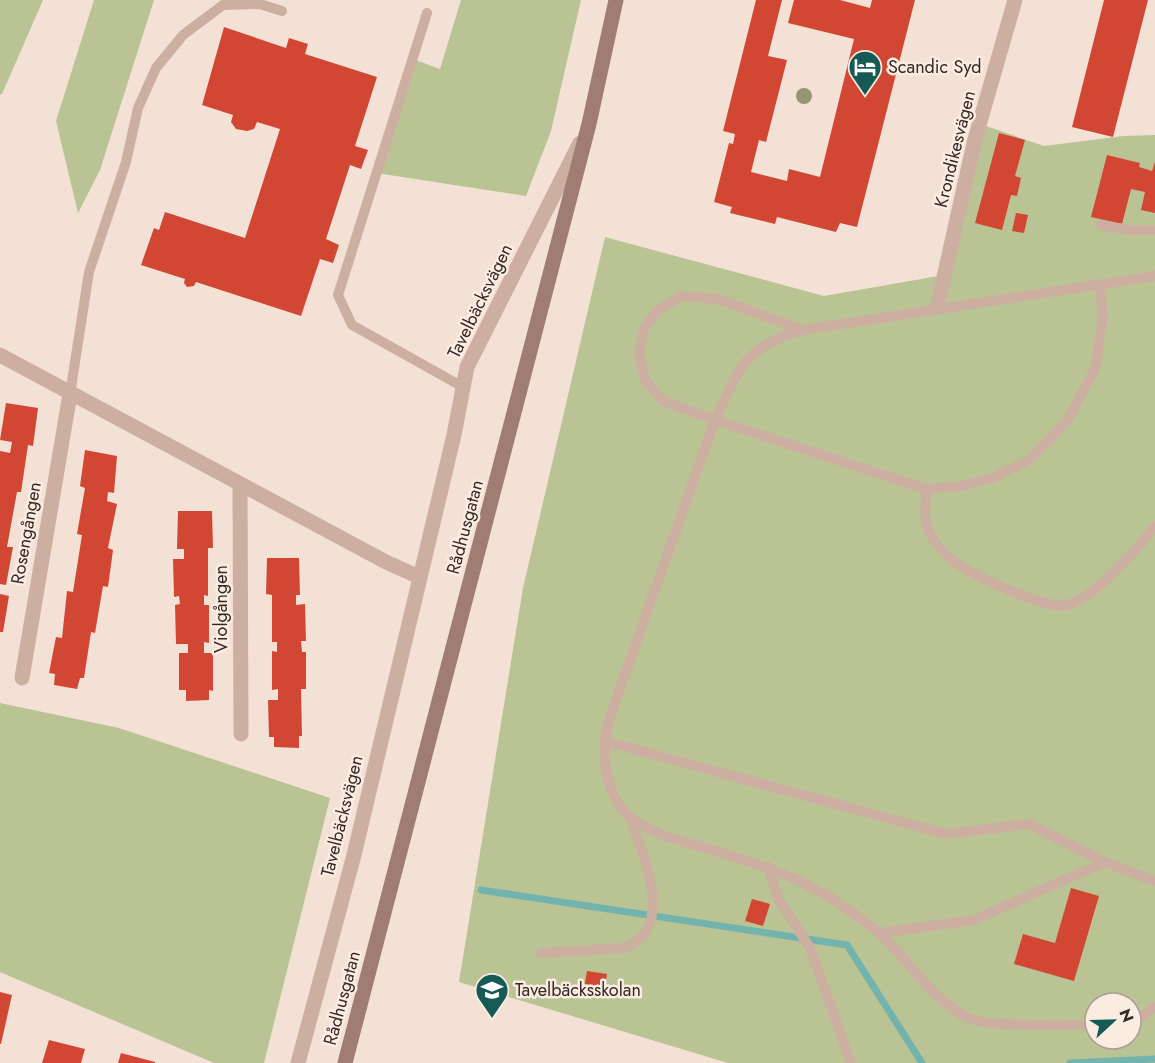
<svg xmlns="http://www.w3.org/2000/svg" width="1155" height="1063" font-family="Jost,sans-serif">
  <rect width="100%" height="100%" fill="#f3e1d5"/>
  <path fill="#b9c394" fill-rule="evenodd" d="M 0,0 L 43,0 L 2,94 L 0,95 Z
    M 94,0 L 154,0 L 100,170 L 78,213 L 56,121 Z
    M 461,0 L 581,0 L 551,131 L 526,196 L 376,173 L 413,59 L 440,69 Z
    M 980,124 L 1044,146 L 1124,136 L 1155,135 L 1155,1063 L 728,1063 L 459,982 L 523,588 L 605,237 L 824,296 L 944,275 ZM 1095,1003 L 1131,1003 L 1131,1039 L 1095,1039 Z
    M 0,703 L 119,728 L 330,798 L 264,1063 L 214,1063 L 0,972 Z"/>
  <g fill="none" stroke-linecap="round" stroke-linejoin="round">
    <path stroke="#72b3ad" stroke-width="7" d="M 481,890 L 847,945 L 922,1063
      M 1070,1063 L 1155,1059"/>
  </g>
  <path fill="#d24634" d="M 756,0 L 782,0 L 768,56 L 787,60 L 766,142 L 759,140 L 751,172 L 787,181 L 789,169 L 820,177 L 854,39 L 788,23 L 794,0 L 840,0 L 870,8 L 872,0 L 915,0 L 857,227 L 840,223 L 836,232 L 777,217 L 775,224 L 730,213 L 732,207 L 714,202 L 729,143 L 733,144 L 735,134 L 723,131 Z
    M 1104,0 L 1148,0 L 1113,137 L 1072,127 Z
    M 224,27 L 286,48 L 289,38 L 308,44 L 305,54 L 377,77 L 355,146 L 368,150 L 361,169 L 350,165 L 326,239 L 339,245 L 333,263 L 320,259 L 301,316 L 196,282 L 194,286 L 187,287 L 184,283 L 185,279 L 141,265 L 154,228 L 159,230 L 165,212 L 245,238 L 280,129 L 257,122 L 254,129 L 247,131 L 236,129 L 231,122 L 233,115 L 202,105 Z
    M 999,133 L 1025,140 L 1015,176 L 1021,178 L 1017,196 L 1011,195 L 1002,230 L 975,223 Z
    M 1107,155 L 1140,163 L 1139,167 L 1152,171 L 1155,162 L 1155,213 L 1141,210 L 1145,192 L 1131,189 L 1122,224 L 1091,217 Z
    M 1016,213 L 1028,215 L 1024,233 L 1012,231 Z
    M 6,403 L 38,408 L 33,446 L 28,445 L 21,492 L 17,492 L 7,547 L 13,547 L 6,585 L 0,584 L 0,451 L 10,453 L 12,442 L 0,440 Z
    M 85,450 L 117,456 L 114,493 L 108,492 L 107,501 L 117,504 L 108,548 L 113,550 L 108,587 L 103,586 L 95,633 L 91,632 L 84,678 L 80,678 L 77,689 L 54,685 L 55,674 L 49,673 L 56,637 L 62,638 L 67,591 L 73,592 L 82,535 L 77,534 L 85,488 L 80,486 Z
    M 178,511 L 212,511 L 213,548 L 208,548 L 208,596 L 204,595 L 204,605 L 209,605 L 209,643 L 204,642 L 204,653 L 213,653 L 213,691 L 209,690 L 209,700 L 186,701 L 186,690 L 179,690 L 179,653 L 188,653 L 188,644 L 176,644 L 175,605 L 180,604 L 179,596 L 174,597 L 173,559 L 184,559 L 184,549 L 177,549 Z
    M 267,558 L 299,558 L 300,595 L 296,595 L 296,605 L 305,604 L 306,641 L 301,641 L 302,652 L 306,652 L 306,689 L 301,689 L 302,736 L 299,736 L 299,748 L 274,747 L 274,737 L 269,737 L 268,700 L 278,700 L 278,689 L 272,690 L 272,651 L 277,652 L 277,642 L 272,642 L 272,595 L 266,594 Z
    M 0,594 L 9,596 L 3,632 L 0,632 Z
    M 1071,888 L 1099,896 L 1074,981 L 1014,964 L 1023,934 L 1055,943 Z
    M 752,899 L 770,904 L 763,926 L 745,921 Z
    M 587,971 L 607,974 L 605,986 L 585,984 Z
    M 0,992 L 12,995 L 1,1044 L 0,1044 Z
    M 49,1040 L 85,1049 L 81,1063 L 42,1063 Z
    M 121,1053 L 155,1062 L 155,1063 L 118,1063 Z"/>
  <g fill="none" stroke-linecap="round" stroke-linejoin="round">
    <path stroke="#ccafa1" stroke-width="10" d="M 427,13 L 338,295 L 352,325 L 463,387
      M 1101,225 L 1129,230 L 1155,230
      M 802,330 L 718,299 L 681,296 L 658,310 L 644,328 L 639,354 L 645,380 L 663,401 L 715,420 L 926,489 L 962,486 L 993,478 L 1029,460 L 1067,421 L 1095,369 L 1103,316 L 1100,285
      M 70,394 L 89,272 L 126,162 L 138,108 L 156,68 L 183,35 L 223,5 L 260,4 L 282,11
      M 926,489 C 926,501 924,515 927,526 C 931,540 947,558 959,565 C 978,577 1044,609 1066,605 C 1093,600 1139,548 1155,526
      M 604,741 L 946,834 L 1029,824 L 1105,862 L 1155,881
      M 768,867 L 779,900 L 810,948 L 851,1063
      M 879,933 L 974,920 L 1105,862
      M 541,953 L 623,948 C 678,929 643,856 630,817
      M 1095,1025 C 1065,1025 1034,1026 1004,1024 C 995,1023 985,1023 977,1021 C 938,1009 909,960 880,934 C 863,919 843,906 824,894 C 787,872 747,861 706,848 C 681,841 651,834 630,817 C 610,801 603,767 605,742 C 605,732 609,721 612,711 L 715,420 C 726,398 736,368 756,352 C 769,341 786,336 802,330 L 1155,276
      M 1131,1025 L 1155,1007"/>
    <path stroke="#ccafa1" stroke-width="15" d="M 937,308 L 975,139 L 1015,0
      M 0,355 L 386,562 L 419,577
      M 240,484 L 241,734
      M 22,678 L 70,394
      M 298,1063 L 354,855 L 454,435 L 467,367 L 580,143"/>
    <path stroke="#9f7d72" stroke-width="15" d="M 345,1063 L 589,124 L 616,0"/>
  </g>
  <circle fill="#969575" cx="804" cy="96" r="8"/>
  <defs>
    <symbol id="hotel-pin" viewBox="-11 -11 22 30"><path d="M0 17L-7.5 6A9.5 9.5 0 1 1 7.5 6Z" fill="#165a56" stroke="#fbece2"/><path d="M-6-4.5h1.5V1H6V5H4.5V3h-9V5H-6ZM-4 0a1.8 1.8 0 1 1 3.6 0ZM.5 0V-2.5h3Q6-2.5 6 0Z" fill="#fff"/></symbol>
    <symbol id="school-pin" viewBox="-11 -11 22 30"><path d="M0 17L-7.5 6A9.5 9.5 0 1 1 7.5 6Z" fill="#165a56" stroke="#fbece2"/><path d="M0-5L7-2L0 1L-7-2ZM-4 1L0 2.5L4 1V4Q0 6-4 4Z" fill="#fff"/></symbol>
  </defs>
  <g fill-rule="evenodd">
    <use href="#hotel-pin" x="846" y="48" width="38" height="52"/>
    <use href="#school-pin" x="473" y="971" width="38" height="52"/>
  </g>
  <g text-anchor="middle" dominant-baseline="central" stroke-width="5" stroke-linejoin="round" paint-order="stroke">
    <g font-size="18" fill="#352724" stroke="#fbece2" text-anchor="start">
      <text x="888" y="67">Scandic Syd</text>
      <text x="515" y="990">Tavelbäcksskolan</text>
    </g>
    <g font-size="18" fill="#352724" stroke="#fbece2">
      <text transform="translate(955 149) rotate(-76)">Krondikesvägen</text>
      <text transform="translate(480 301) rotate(-64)">Tavelbäcksvägen</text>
      <text transform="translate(465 527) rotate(-75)">Rådhusgatan</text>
      <text transform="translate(26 533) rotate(-80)">Rosengången</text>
      <text transform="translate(221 609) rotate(-90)">Violgången</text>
      <text transform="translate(342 816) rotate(-76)">Tavelbäcksvägen</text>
      <text transform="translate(342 998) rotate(-75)">Rådhusgatan</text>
    </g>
  </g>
  <g transform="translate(1113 1021) rotate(68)"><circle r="28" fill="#fbece2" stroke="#ac9d96" stroke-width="1.5"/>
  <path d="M0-4.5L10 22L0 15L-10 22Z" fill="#165a56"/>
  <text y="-9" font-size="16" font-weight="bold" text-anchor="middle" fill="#352724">N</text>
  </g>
</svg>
